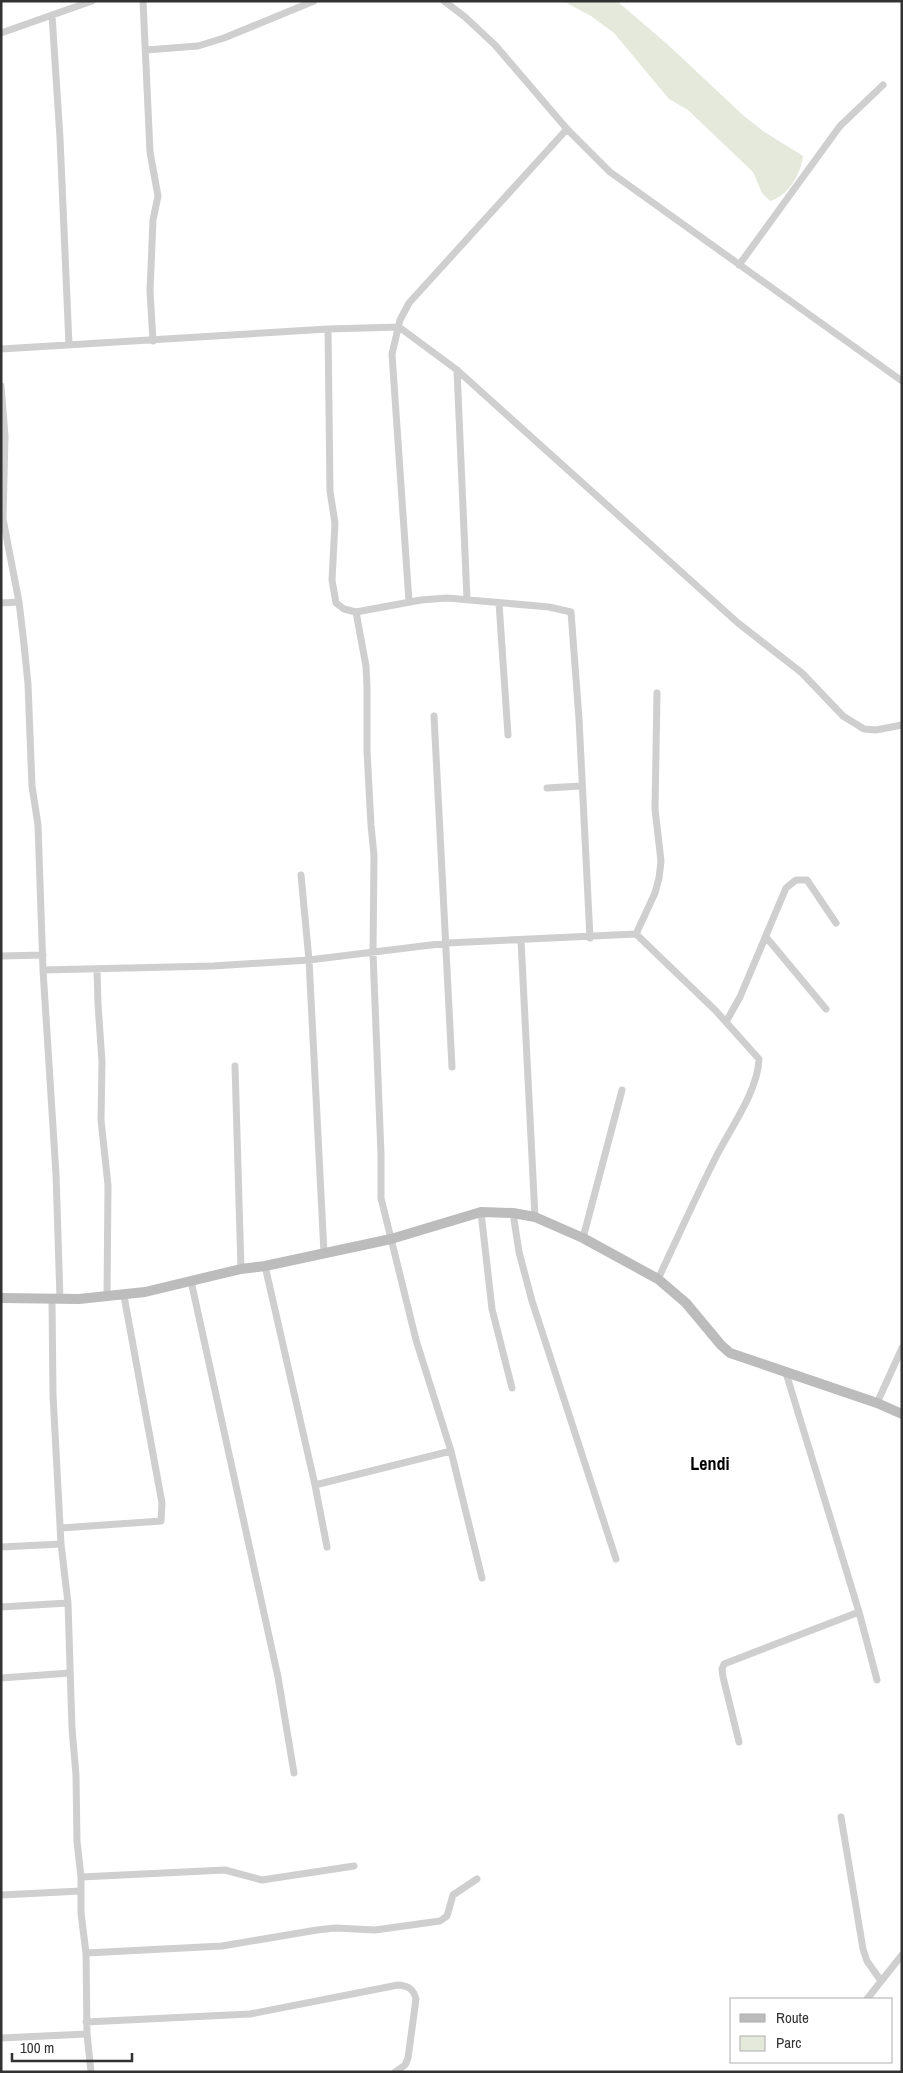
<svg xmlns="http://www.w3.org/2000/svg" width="903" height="2073" font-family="'Archivo Narrow',sans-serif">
  <rect width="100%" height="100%" fill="#fff"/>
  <path fill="#e4e9dc" d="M 563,1 L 617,1 L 666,43 L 744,116 L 763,131 L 803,156 C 801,175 788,196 770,201 L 762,193 L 753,172 L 688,110 L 669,99 L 614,33 L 591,16 Z"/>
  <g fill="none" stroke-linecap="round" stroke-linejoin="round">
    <path stroke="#cfcfcf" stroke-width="7" d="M 143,1 L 150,152 L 158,196 L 153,220 L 150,291 L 153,341
      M 444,1 L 465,17 L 495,45 L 567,129 L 610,172 L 902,381
      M 52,15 L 60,138 L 69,345
      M 1,33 L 92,1
      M 146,50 L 198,46 L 224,38 L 314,1
      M 739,265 L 840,126 L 883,85
      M 328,329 L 330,491 L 335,523 L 332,580 L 336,603 L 344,609 L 356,612 L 366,666 L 367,687 L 367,751 L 371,825 L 374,856 L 373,953 L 381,1154 L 381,1198 L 416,1340 L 451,1451 L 482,1578
      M 1,349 L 328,329 L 399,327 L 457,370 L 738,623 L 802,673 L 843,716 L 864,729 L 876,730 L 902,725
      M 457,370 L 467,599
      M 1,386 L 5,436 L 3,519 L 19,602 L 24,644 L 28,684 L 32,786 L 38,825 L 43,970 L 56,1174 L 60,1299
      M 409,602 L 392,354 L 400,320 L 409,303 L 567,129
      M 1,603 L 19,602
      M 499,603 L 508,735
      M 356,612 L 421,600 L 447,598 L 549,607 L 571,612 L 579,719 L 590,938
      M 434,716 L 452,1067
      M 547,788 L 581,786
      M 301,875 L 309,960 L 324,1253
      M 636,934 L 655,893 L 659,878 L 661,861 L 655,809 L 657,693
      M 766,937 L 826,1009
      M 521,940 L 535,1217
      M 1,956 L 43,955
      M 97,969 L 98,1004 L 102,1062 L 101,1120 L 108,1185 L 107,1297
      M 43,970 L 213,966 L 309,960 L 447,943 L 636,934 L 716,1011 L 759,1059 C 758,1090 732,1126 718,1153 C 697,1194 678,1237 658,1279
      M 726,1022 L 740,997 L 786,888 L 796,880 L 807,880 L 836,923
      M 235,1066 L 241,1269
      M 481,1212 L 492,1309 L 512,1388
      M 513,1213 L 519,1252 L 532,1301 L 616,1559
      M 583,1238 L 622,1090
      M 265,1266 L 315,1485 L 327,1547
      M 191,1281 L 278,1677 L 294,1773
      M 52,1300 L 53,1395 L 61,1544 L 68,1603 L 72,1728 L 76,1775 L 77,1841 L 81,1877 L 81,1913 L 86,1953 L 87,2034 L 91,2072
      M 786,1373 L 859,1612 L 877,1680
      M 877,1403 L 902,1348
      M 315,1485 L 451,1451
      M 61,1528 L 161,1521 L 162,1503 L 124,1296
      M 1,1547 L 61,1544
      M 1,1607 L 68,1603
      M 1,1678 L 70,1673
      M 739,1742 L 723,1677 L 722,1669 L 724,1664 L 859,1612
      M 841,1817 L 863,1949 L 867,1961 L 881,1981
      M 81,1877 L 225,1870 L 262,1880 L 354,1866
      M 1,1895 L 81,1891
      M 86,1953 L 222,1946 L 317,1930 L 335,1928 L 375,1930 L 440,1921 L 447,1916 L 453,1895 L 477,1879
      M 867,1999 L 902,1955
      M 86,2022 L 250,2014 L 398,1985 C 408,1986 413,1988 416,1999 L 408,2058 L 405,2065 L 395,2072
      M 1,2038 L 87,2034"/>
    <path stroke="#bcbcbc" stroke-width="10" d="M 1,1298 L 79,1299 L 145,1292 L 241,1269 L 265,1266 L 391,1239 L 481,1212 L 513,1213 L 535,1217 L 583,1238 L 658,1279 L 686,1303 L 721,1345 L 730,1353 L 877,1403 L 902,1414"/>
  </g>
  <g text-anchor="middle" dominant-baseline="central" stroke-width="5" stroke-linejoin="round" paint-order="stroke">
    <g font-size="18" font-weight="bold" fill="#000" stroke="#fff">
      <text x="710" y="1463">Lendi</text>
    </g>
  </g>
  <rect width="903" height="2073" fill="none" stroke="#323232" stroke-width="5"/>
  <rect x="730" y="1998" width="162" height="65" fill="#ffffff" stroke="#adadad"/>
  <rect x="740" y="2014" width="25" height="8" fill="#bcbcbc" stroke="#adadad"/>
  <text x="776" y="2023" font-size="15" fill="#323232">Route</text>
  <rect x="740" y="2036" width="25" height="15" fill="#e4e9dc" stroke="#adadad"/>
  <text x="776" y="2048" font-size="15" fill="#323232">Parc</text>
  <path d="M12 2053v8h120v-8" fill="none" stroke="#323232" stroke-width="2.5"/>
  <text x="20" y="2053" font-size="15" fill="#323232" stroke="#ffffff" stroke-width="4" paint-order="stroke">100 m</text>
</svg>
